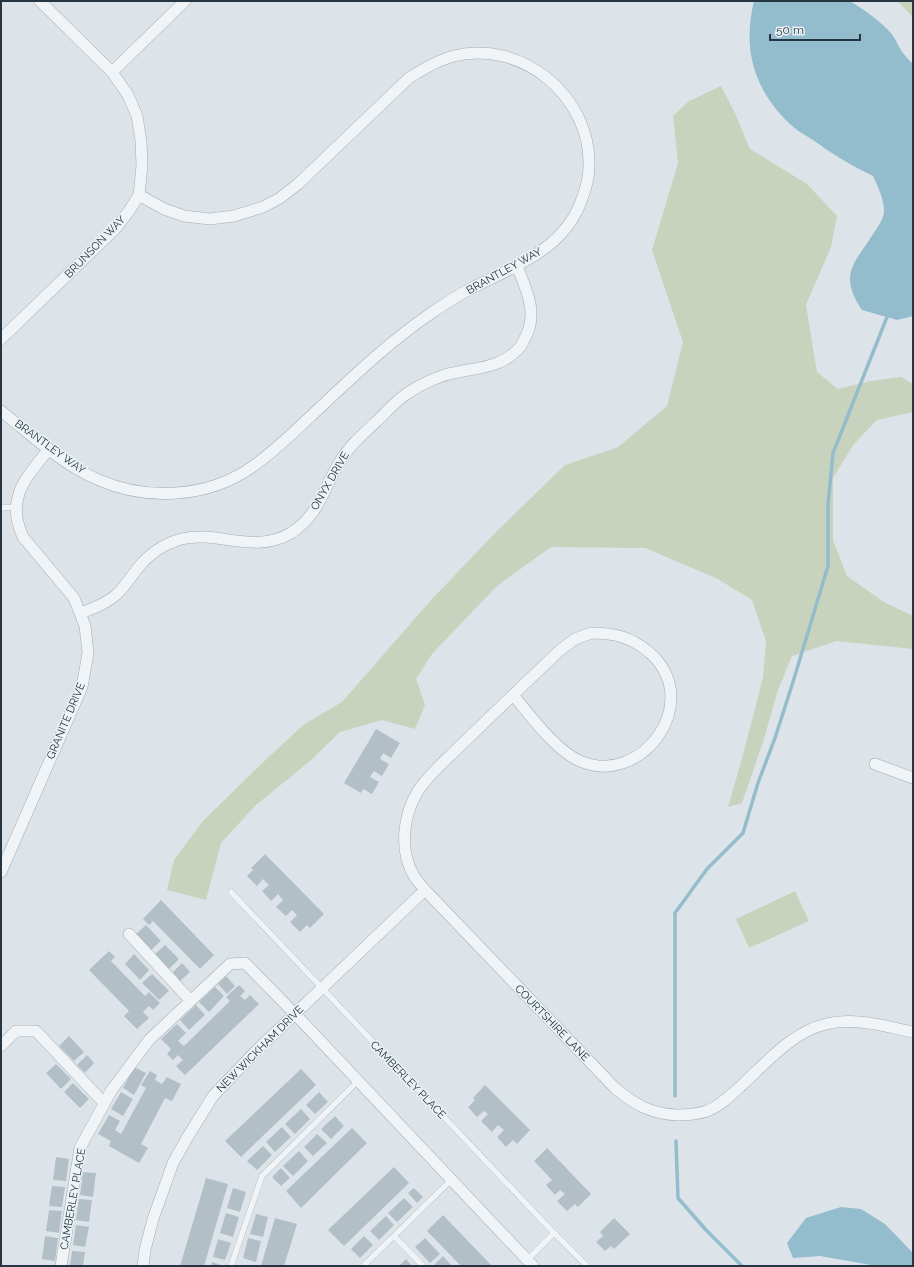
<svg xmlns="http://www.w3.org/2000/svg" width="914" height="1267" font-family="Raleway,sans-serif">
  <rect width="100%" height="100%" fill="#dde4e9"/>
  <path fill="#c8d3bd" d="M 897,1 L 913,1 L 913,17 Z
    M 721,86 L 735,113 L 750,149 L 807,184 L 837,216 L 831,247 L 806,305 L 817,372 L 838,389 L 871,381 L 901,377 L 913,384 L 913,412 L 877,420 L 854,444 L 833,478 L 833,540 L 847,576 L 884,602 L 913,616 L 913,649 L 836,641 L 792,656 L 778,690 L 763,742 L 742,803 L 728,807 L 743,755 L 763,677 L 766,641 L 752,600 L 716,578 L 645,548 L 551,547 L 497,586 L 432,654 L 416,679 L 425,705 L 415,729 L 382,720 L 340,732 L 310,761 L 256,805 L 221,843 L 206,900 L 167,890 L 174,860 L 203,821 L 256,769 L 303,725 L 342,702 L 432,599 L 497,531 L 565,465 L 618,447 L 667,406 L 683,342 L 652,250 L 678,163 L 673,116 L 689,101 Z
    M 795,891 L 809,921 L 749,948 L 736,919 Z"/>
  <path fill="#93bccd" d="M 754,1 L 849,1 C 861,7 886,25 893,36 C 896,40 898,46 901,50 C 904,55 909,60 913,64 L 913,316 L 897,320 L 862,310 C 837,273 856,262 875,231 C 879,225 884,218 884,211 C 884,199 878,187 873,176 C 852,166 832,154 813,140 C 805,135 796,130 790,124 C 754,90 742,49 754,1 Z
    M 841,1207 L 861,1209 L 885,1224 L 913,1253 L 913,1266 L 877,1266 L 820,1256 L 793,1258 L 787,1243 L 806,1218 Z"/>
  <g fill="none" stroke-linecap="round" stroke-linejoin="round">
    <path stroke="#93bccd" stroke-width="3.5" d="M 675,1096 L 675,913 L 707,869 L 743,833 L 758,783 L 775,738 L 793,682 L 828,566 L 828,504 L 833,453 L 887,317
      M 676,1141 L 678,1198 L 706,1230 L 742,1266"/>
  </g>
  <path fill="#b3bfc6" d="M 376,729 L 400,743 L 391,758 L 383,753 L 380,759 L 389,764 L 382,776 L 374,771 L 370,777 L 379,782 L 372,794 L 363,789 L 361,793 L 344,783 Z
    M 265,854 L 324,914 L 310,928 L 307,925 L 300,932 L 290,922 L 297,915 L 292,910 L 286,916 L 276,907 L 283,900 L 278,894 L 271,901 L 262,891 L 269,885 L 263,879 L 257,886 L 247,876 L 253,870 L 251,868 Z
    M 161,900 L 214,955 L 200,969 L 153,921 L 149,925 L 143,919 Z
    M 146,925 L 161,941 L 151,950 L 136,934 Z
    M 165,945 L 179,959 L 169,969 L 155,954 Z
    M 109,951 L 115,957 L 111,961 L 145,996 L 149,992 L 160,1003 L 153,1010 L 149,1006 L 143,1012 L 149,1018 L 137,1029 L 124,1016 L 129,1011 L 89,970 Z
    M 134,954 L 149,970 L 140,980 L 125,964 Z
    M 182,963 L 190,972 L 180,981 L 173,972 Z
    M 152,974 L 169,991 L 159,1000 L 142,983 Z
    M 226,976 L 235,986 L 227,994 L 218,984 Z
    M 239,985 L 245,991 L 240,996 L 245,1000 L 250,995 L 259,1004 L 185,1075 L 176,1066 L 183,1060 L 178,1055 L 173,1060 L 167,1054 L 171,1049 L 161,1039 L 177,1024 L 186,1033 L 178,1041 L 184,1046 L 230,1001 L 226,997 Z
    M 215,987 L 224,996 L 209,1012 L 199,1002 Z
    M 196,1005 L 205,1015 L 189,1030 L 180,1020 Z
    M 69,1036 L 84,1052 L 74,1061 L 59,1046 Z
    M 87,1055 L 94,1063 L 85,1073 L 77,1065 Z
    M 56,1064 L 71,1079 L 61,1089 L 46,1073 Z
    M 134,1067 L 146,1073 L 134,1095 L 123,1088 Z
    M 301,1069 L 316,1085 L 241,1157 L 225,1141 Z
    M 150,1071 L 157,1075 L 155,1080 L 162,1084 L 167,1077 L 181,1084 L 172,1101 L 165,1098 L 141,1144 L 148,1148 L 139,1163 L 109,1146 L 111,1141 L 98,1134 L 109,1115 L 120,1121 L 115,1130 L 121,1134 L 146,1088 L 141,1085 Z
    M 73,1083 L 89,1099 L 80,1108 L 64,1092 Z
    M 485,1085 L 530,1130 L 517,1144 L 513,1140 L 506,1147 L 497,1137 L 504,1130 L 498,1125 L 492,1132 L 481,1121 L 488,1114 L 484,1111 L 477,1117 L 468,1107 L 475,1100 L 473,1098 Z
    M 121,1092 L 133,1099 L 123,1116 L 111,1109 Z
    M 319,1092 L 328,1102 L 315,1114 L 306,1105 Z
    M 301,1109 L 310,1119 L 295,1134 L 285,1124 Z
    M 335,1116 L 344,1126 L 331,1139 L 321,1129 Z
    M 282,1127 L 291,1137 L 275,1152 L 266,1142 Z
    M 352,1128 L 367,1143 L 301,1208 L 286,1191 Z
    M 317,1134 L 327,1143 L 313,1156 L 304,1147 Z
    M 263,1146 L 272,1155 L 257,1170 L 247,1161 Z
    M 547,1148 L 591,1194 L 578,1207 L 575,1204 L 567,1211 L 557,1201 L 565,1194 L 560,1190 L 555,1195 L 546,1185 L 552,1180 L 534,1161 Z
    M 299,1151 L 308,1161 L 293,1176 L 283,1166 Z
    M 56,1157 L 69,1159 L 66,1181 L 53,1180 Z
    M 394,1167 L 409,1183 L 344,1246 L 328,1230 Z
    M 281,1168 L 290,1178 L 281,1186 L 272,1177 Z
    M 83,1172 L 96,1173 L 93,1197 L 80,1195 Z
    M 206,1178 L 228,1184 L 204,1266 L 180,1266 Z
    M 52,1186 L 65,1187 L 62,1207 L 49,1206 Z
    M 233,1188 L 246,1192 L 240,1212 L 227,1208 Z
    M 414,1188 L 423,1197 L 417,1203 L 408,1193 Z
    M 404,1198 L 413,1207 L 397,1222 L 388,1213 Z
    M 79,1199 L 92,1200 L 89,1222 L 76,1220 Z
    M 49,1210 L 62,1211 L 59,1233 L 46,1231 Z
    M 226,1213 L 239,1217 L 233,1237 L 220,1233 Z
    M 256,1214 L 268,1217 L 263,1237 L 250,1234 Z
    M 443,1215 L 492,1266 L 461,1266 L 427,1231 Z
    M 386,1216 L 394,1225 L 379,1240 L 370,1231 Z
    M 275,1218 L 297,1224 L 284,1266 L 261,1266 Z
    M 614,1218 L 630,1234 L 614,1249 L 611,1246 L 605,1251 L 596,1242 L 603,1236 L 600,1232 Z
    M 76,1225 L 89,1227 L 85,1247 L 73,1245 Z
    M 45,1236 L 58,1238 L 55,1261 L 42,1259 Z
    M 364,1236 L 373,1245 L 360,1258 L 351,1249 Z
    M 248,1238 L 261,1241 L 256,1262 L 243,1258 Z
    M 425,1238 L 440,1254 L 430,1263 L 415,1247 Z
    M 218,1239 L 231,1243 L 225,1260 L 213,1257 Z
    M 72,1251 L 85,1252 L 83,1266 L 70,1266 Z
    M 443,1256 L 452,1266 L 433,1266 Z
    M 406,1259 L 412,1266 L 399,1266 Z
    M 212,1262 L 224,1266 L 211,1266 Z"/>
  <g fill="none" stroke-linecap="round" stroke-linejoin="round">
    <defs>
      <path id="service" d="M 1,508 L 16,507
        M 231,892 L 552,1231 L 587,1266
        M 527,1260 L 554,1233
        M 364,1265 L 394,1236
        M 231,1266 L 262,1176 L 358,1081
        M 423,1266 L 394,1236 L 451,1180"/>
      <path id="minor" d="M 112,72 L 185,1
        M 1,339 L 115,229 L 129,211 L 139,195 L 142,166 L 141,141 L 137,116 L 128,95 L 112,72 L 40,1
        M 1,411 C 32,435 62,465 99,480 C 147,501 208,498 252,467 C 279,448 302,424 327,401 C 360,370 392,340 430,314 C 443,305 458,295 472,288 C 513,267 562,250 580,204 C 585,192 589,179 589,166 C 591,96 521,39 454,56 C 438,60 423,69 409,78 L 298,184 L 280,198 L 263,207 L 234,216 L 210,219 L 184,216 L 164,209 L 139,195
        M 81,613 C 94,608 107,603 117,594 C 125,586 131,577 137,569 C 148,555 164,544 181,539 C 218,530 254,555 291,533 C 319,515 323,490 339,463 C 348,447 363,434 377,421 C 386,412 395,402 405,395 C 422,383 443,374 463,371 C 485,367 505,365 520,347 C 523,344 524,339 526,336 C 538,312 526,289 517,266
        M 591,633 C 615,633 631,637 650,653 C 705,702 641,788 580,761 C 556,751 530,715 513,695 L 559,651 L 575,639 Z
        M 513,695 C 495,712 478,729 460,746 C 446,760 429,774 418,791 C 403,815 399,851 414,876 C 417,881 421,885 425,890 L 615,1088 C 634,1104 651,1114 677,1115 C 687,1115 698,1114 707,1111 C 720,1106 731,1095 741,1086 C 766,1063 792,1032 826,1024 C 855,1017 884,1026 913,1032
        M 875,764 L 913,778
        M 1,872 L 82,687 L 88,653 L 85,626 L 74,598 L 23,537 C 5,498 26,478 49,449
        M 129,934 L 191,1001
        M 1,1046 L 16,1031 L 36,1031 L 104,1103
        M 61,1266 L 80,1148 L 111,1091 L 149,1040 L 230,964 L 245,963 L 295,1014 L 533,1266
        M 143,1266 L 145,1250 L 153,1219 L 173,1163 L 187,1138 L 213,1096 L 256,1051 L 425,890"/>
    </defs>
    <use href="#service" stroke="#a2acb3" stroke-width="6"/>
    <use href="#minor" stroke="#a2acb3" stroke-width="12"/>
    <use href="#service" stroke="#f0f4f6" stroke-width="5.5"/>
    <use href="#minor" stroke="#f0f4f6" stroke-width="11"/>
  </g>
  <g text-anchor="middle" dominant-baseline="central" stroke-width="3" stroke-linejoin="round" paint-order="stroke">
    <g font-size="11" fill="#253541" stroke="#ecf3f6">
      <text transform="translate(95 247) rotate(-46)">BRUNSON WAY</text>
      <text transform="translate(504 271) rotate(-29)">BRANTLEY WAY</text>
      <text transform="translate(50 447) rotate(36)">BRANTLEY WAY</text>
      <text transform="translate(330 481) rotate(-60)">ONYX DRIVE</text>
      <text transform="translate(66 721) rotate(-67)">GRANITE DRIVE</text>
      <text transform="translate(552 1023) rotate(46)">COURTSHIRE LANE</text>
      <text transform="translate(260 1049) rotate(-45)">NEW WICKHAM DRIVE</text>
      <text transform="translate(408 1080) rotate(46)">CAMBERLEY PLACE</text>
      <text transform="translate(73 1199) rotate(-80)">CAMBERLEY PLACE</text>
    </g>
  </g>
  <rect width="914" height="1267" fill="none" stroke="#253541" stroke-width="4"/>
  <path d="M770 34v6h90v-6" fill="none" stroke="#253541" stroke-width="2"/>
  <text x="776" y="34" font-size="12" fill="#253541" stroke="#ecf3f6" stroke-width="3" paint-order="stroke">50 m</text>
</svg>
